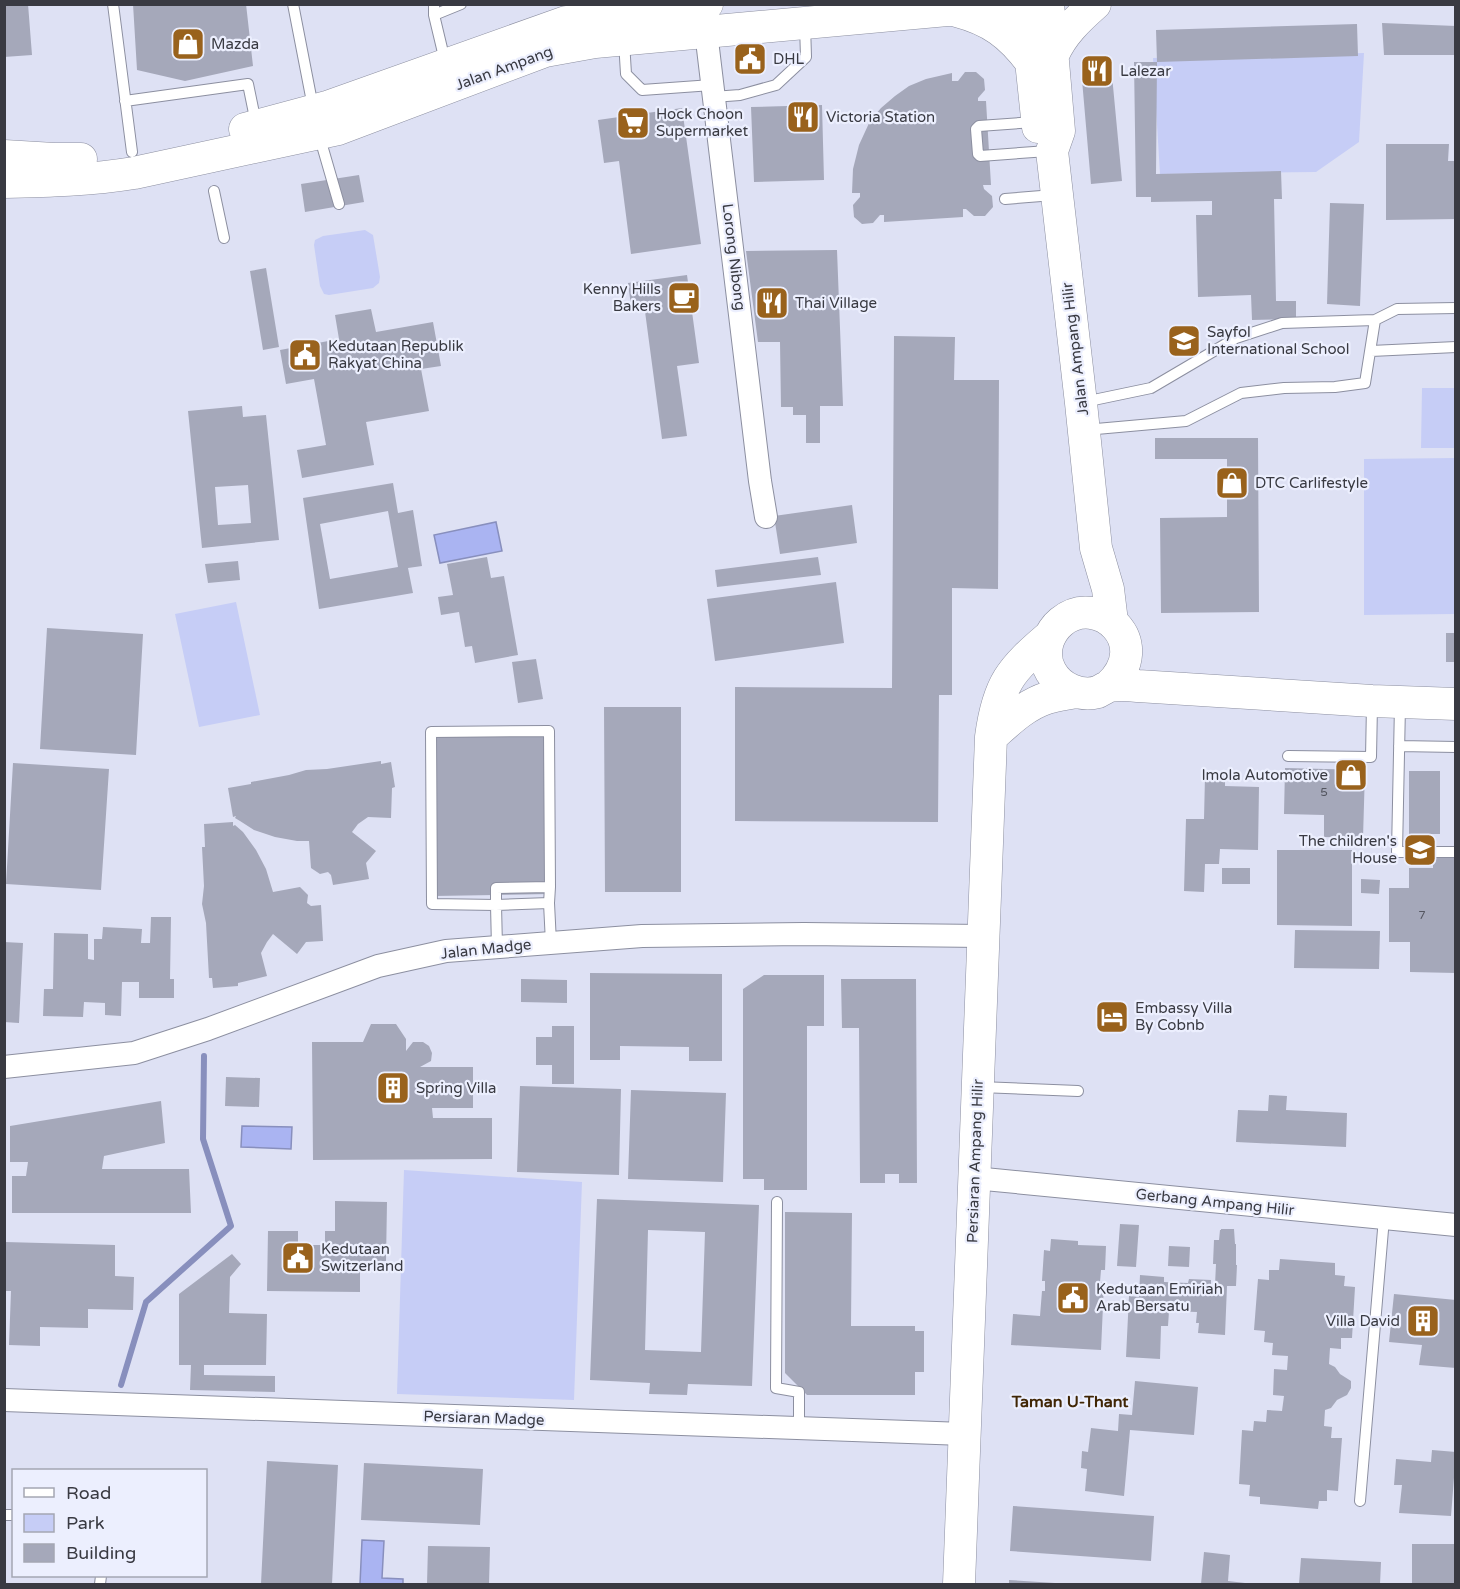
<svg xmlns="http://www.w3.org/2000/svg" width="1460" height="1589" font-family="'Varela Round',sans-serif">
  <rect width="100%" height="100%" fill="#dee1f4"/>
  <path fill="#c6cdf6" d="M 1364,53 L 1359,142 L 1316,172 L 1160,174 L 1153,58 Z
    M 365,230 L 373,235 L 380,277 L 379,283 L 373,288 L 329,295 L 324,294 L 320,286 L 314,245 L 315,240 L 323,236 Z
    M 1422,388 L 1455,388 L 1455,448 L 1421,448 Z
    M 1455,458 L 1455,614 L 1364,615 L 1364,459 Z
    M 236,602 L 260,715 L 199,727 L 175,614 Z
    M 404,1170 L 582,1182 L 574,1400 L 397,1394 Z"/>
  <path fill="#aab4f2" stroke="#888fbd" stroke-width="1.5" d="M 496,522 L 502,551 L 440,563 L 434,535 Z
    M 242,1126 L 292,1127 L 291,1149 L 241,1147 Z
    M 362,1540 L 384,1541 L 382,1578 L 403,1579 L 403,1584 L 360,1584 Z"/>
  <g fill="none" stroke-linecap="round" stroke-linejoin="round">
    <path stroke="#888fbd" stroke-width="6" d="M 121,1385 L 146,1302 L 231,1226 L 203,1139 L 204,1056"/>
  </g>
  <path fill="#a5a8ba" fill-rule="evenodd" d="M 4,4 L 28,4 L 32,55 L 4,57 Z
    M 133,4 L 246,4 L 253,66 L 185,81 L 137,70 Z
    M 1382,23 L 1456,26 L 1456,55 L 1384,55 Z
    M 1357,24 L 1358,56 L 1157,62 L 1156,30 Z
    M 758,49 L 759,67 L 744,67 L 743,50 Z
    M 1134,62 L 1157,62 L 1156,174 L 1281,171 L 1282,199 L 1274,199 L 1276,301 L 1296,301 L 1296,319 L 1252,320 L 1251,295 L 1198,297 L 1196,215 L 1212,215 L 1212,201 L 1151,202 L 1151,197 L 1136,197 Z
    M 1111,65 L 1122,181 L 1091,184 L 1081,68 Z
    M 965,72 L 976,72 L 984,79 L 985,90 L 978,98 L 978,101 L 986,101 L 991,185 L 983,185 L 984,189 L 992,196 L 993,207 L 985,216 L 974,216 L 966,209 L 963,209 L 963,217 L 884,222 L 884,215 L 880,215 L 873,223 L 862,224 L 854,217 L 853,205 L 860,197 L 860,193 L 852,193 L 853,169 L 859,145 L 870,121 L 881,108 L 895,96 L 909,86 L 926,79 L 952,73 L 952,81 L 958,81 Z
    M 822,105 L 824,180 L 754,182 L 751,107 Z
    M 682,108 L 701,244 L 631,254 L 619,161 L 604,163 L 598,120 Z
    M 1386,144 L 1449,144 L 1448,161 L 1456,161 L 1456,219 L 1386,220 Z
    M 359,175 L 364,202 L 305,212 L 301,184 Z
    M 1330,203 L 1364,204 L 1360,306 L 1327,304 Z
    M 837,250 L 843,406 L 820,406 L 820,443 L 806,443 L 806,415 L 793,415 L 793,407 L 781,407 L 780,342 L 758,342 L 746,251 Z
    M 266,268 L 279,347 L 263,350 L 250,271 Z
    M 687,275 L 699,363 L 677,366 L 687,436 L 662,439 L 644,304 L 631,306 L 628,283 Z
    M 371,309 L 376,332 L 433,322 L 441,366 L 421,369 L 429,411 L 366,422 L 374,465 L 302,478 L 297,450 L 326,445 L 314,379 L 286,384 L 280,350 L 339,339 L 335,315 Z
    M 894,336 L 955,337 L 954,380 L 999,380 L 998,589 L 952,588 L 952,695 L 939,695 L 938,822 L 735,821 L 735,687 L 892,688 Z
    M 242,406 L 243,417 L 266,415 L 279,540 L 202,548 L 188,411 ZM 248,485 L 251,523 L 218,525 L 215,487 Z
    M 1155,438 L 1258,438 L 1259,612 L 1161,613 L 1160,518 L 1227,517 L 1227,459 L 1155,459 Z
    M 393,483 L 398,513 L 413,510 L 422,566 L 408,568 L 413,593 L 319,609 L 303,498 ZM 388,511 L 398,567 L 330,579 L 320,524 Z
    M 852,505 L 857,543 L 780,554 L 774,516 Z
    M 487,557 L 491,578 L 504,576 L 518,655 L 475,663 L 472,646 L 465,647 L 459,612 L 441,615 L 438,597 L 453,595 L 447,564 Z
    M 818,557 L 821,575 L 717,587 L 715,570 Z
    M 238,561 L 240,580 L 208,583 L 205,564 Z
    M 836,582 L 844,643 L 715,661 L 707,599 Z
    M 47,628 L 143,634 L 136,755 L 40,749 Z
    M 1446,633 L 1456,633 L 1456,662 L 1446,662 Z
    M 536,659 L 543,699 L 518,703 L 512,662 Z
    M 604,707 L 681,707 L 681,892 L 605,892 Z
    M 547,735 L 549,894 L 434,896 L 432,737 Z
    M 381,761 L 381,764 L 391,762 L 395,787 L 392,788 L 391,818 L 368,817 L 358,824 L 352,832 L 376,851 L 366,863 L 369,879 L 333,885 L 331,875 L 328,872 L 320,874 L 311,868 L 309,841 L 297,841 L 275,837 L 254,830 L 240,821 L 235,818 L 236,816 L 233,817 L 228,788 L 251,784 L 251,782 L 289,775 L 306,770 L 327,769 Z
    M 13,763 L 109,769 L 101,890 L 6,884 Z
    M 1285,768 L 1365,770 L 1363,838 L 1324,837 L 1324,815 L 1284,814 Z
    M 1409,771 L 1440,771 L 1440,834 L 1409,834 Z
    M 1205,776 L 1225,776 L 1225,786 L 1259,787 L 1258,850 L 1220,849 L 1219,864 L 1205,864 L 1204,892 L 1184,891 L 1186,819 L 1204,819 Z
    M 233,822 L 233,826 L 235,825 L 243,832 L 256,850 L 266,869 L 273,892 L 300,887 L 308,895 L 307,903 L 311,906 L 321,905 L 323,941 L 306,942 L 297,954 L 273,934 L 267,942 L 261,953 L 267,976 L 238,983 L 238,986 L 213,988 L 212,978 L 209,978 L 206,923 L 202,904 L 204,886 L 202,847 L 205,847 L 204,824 Z
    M 1277,850 L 1352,850 L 1352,926 L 1277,925 Z
    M 1433,856 L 1456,856 L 1456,973 L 1410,972 L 1410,942 L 1389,942 L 1389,888 L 1409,888 L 1409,868 L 1433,868 Z
    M 1222,868 L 1250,868 L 1250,884 L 1222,884 Z
    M 1361,879 L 1380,880 L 1379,894 L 1361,893 Z
    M 151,917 L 171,917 L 170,979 L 174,979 L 174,998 L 139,998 L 139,982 L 122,982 L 121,1016 L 105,1015 L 105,1003 L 84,1002 L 83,1017 L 43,1016 L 44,989 L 53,989 L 54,933 L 88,934 L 88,959 L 94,960 L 94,939 L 102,939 L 103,927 L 142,929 L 141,943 L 150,943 Z
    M 1295,930 L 1380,931 L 1379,969 L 1294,968 Z
    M 4,942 L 23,943 L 19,1023 L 4,1022 Z
    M 590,973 L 722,974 L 722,1061 L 689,1061 L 689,1047 L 620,1046 L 620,1060 L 590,1060 Z
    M 764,975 L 824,975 L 824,1026 L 807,1026 L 807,1190 L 764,1190 L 764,1179 L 743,1179 L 743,989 Z
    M 521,979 L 567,980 L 567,1003 L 521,1002 Z
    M 841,979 L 916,979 L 917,1183 L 899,1183 L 899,1174 L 885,1174 L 885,1183 L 860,1183 L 859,1028 L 842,1028 Z
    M 371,1024 L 396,1024 L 406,1039 L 406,1051 L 413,1042 L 423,1042 L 429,1046 L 432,1053 L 431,1061 L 420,1067 L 473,1067 L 473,1108 L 432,1108 L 433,1118 L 492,1118 L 492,1159 L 313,1160 L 312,1042 L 363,1042 Z
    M 552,1026 L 574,1026 L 574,1084 L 552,1084 L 552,1065 L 536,1065 L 536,1037 L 552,1037 Z
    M 226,1077 L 260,1078 L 259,1107 L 225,1106 Z
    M 520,1086 L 621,1089 L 619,1175 L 517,1172 Z
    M 631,1090 L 726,1093 L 723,1182 L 628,1179 Z
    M 1269,1095 L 1287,1096 L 1286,1110 L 1347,1113 L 1346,1147 L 1236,1142 L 1238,1110 L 1268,1111 Z
    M 161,1101 L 165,1143 L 104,1156 L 102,1169 L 189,1169 L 191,1213 L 12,1213 L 12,1176 L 26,1176 L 28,1162 L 10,1162 L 10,1126 Z
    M 597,1199 L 759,1205 L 752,1386 L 688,1384 L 687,1395 L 649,1394 L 650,1383 L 590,1380 ZM 648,1230 L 705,1232 L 701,1352 L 645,1350 Z
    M 335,1201 L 387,1202 L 386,1261 L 360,1261 L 360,1292 L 267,1291 L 268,1231 L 298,1231 L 298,1245 L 325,1245 L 325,1231 L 335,1231 Z
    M 785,1212 L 852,1213 L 851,1326 L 915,1326 L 915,1331 L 924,1331 L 924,1372 L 915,1372 L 915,1395 L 807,1395 L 785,1373 Z
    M 1120,1224 L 1139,1225 L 1136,1267 L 1117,1266 Z
    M 1221,1229 L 1234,1229 L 1235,1244 L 1236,1244 L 1236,1265 L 1237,1265 L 1236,1286 L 1227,1286 L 1225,1335 L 1198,1333 L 1199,1323 L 1196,1323 L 1197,1312 L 1169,1311 L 1168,1326 L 1161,1326 L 1160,1359 L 1126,1357 L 1129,1296 L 1139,1297 L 1140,1275 L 1164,1277 L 1164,1282 L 1188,1283 L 1189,1279 L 1211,1280 L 1211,1285 L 1215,1285 L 1216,1264 L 1213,1264 L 1214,1240 L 1219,1240 L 1220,1230 L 1221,1230 Z
    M 1051,1239 L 1078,1241 L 1078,1245 L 1106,1246 L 1105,1270 L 1101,1270 L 1100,1282 L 1104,1283 L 1101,1350 L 1011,1345 L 1013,1314 L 1040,1316 L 1042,1291 L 1045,1291 L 1045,1281 L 1042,1281 L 1044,1250 L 1050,1251 Z
    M 5,1242 L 115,1245 L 115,1276 L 134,1277 L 133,1310 L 88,1309 L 88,1328 L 40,1327 L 40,1346 L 9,1345 L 11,1291 L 4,1291 Z
    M 1169,1246 L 1190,1247 L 1189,1267 L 1168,1266 Z
    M 232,1254 L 241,1264 L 230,1277 L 229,1313 L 267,1314 L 266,1365 L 204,1365 L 204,1375 L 275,1376 L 275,1392 L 190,1390 L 191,1365 L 179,1365 L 179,1294 Z
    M 1280,1259 L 1335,1263 L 1335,1275 L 1345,1276 L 1344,1286 L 1355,1287 L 1352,1338 L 1341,1338 L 1341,1349 L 1330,1348 L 1329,1364 L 1335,1367 L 1340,1374 L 1351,1381 L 1351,1388 L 1347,1395 L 1337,1400 L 1331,1408 L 1325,1410 L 1324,1426 L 1332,1427 L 1331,1438 L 1342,1438 L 1338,1491 L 1327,1490 L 1327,1501 L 1319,1501 L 1318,1509 L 1260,1504 L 1260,1497 L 1249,1496 L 1250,1485 L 1239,1484 L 1242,1430 L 1253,1431 L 1254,1421 L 1266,1422 L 1267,1410 L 1282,1411 L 1284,1396 L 1273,1395 L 1274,1369 L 1287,1370 L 1288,1356 L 1272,1355 L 1273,1343 L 1264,1342 L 1265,1331 L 1254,1330 L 1258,1279 L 1269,1280 L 1269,1270 L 1279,1270 Z
    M 1394,1294 L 1456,1300 L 1456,1368 L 1419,1365 L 1422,1345 L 1389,1342 Z
    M 1135,1381 L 1198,1387 L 1194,1435 L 1130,1430 L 1124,1496 L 1085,1491 L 1087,1469 L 1081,1468 L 1082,1451 L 1088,1452 L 1091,1428 L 1118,1431 L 1119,1414 L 1132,1415 Z
    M 1432,1450 L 1456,1452 L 1451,1516 L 1399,1513 L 1402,1485 L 1394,1485 L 1396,1459 L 1431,1462 Z
    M 267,1461 L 338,1465 L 332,1584 L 261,1584 Z
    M 364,1463 L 483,1469 L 480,1525 L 361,1520 Z
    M 1013,1506 L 1154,1516 L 1151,1561 L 1010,1551 Z
    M 1412,1544 L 1456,1544 L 1456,1584 L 1412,1584 Z
    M 428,1546 L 490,1547 L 489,1584 L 427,1584 Z
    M 1204,1552 L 1230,1555 L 1228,1581 L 1245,1583 L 1244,1584 L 1201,1584 Z
    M 1301,1558 L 1381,1562 L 1380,1584 L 1299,1584 Z
    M 1009,1580 L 1055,1583 L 1055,1584 L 1009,1584 Z"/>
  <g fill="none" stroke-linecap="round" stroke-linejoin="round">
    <defs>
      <path id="lane" d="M 113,4 L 132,152
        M 293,4 L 313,107
        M 434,4 L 434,15 L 445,61
        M 434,15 L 461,4
        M 624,41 L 626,74 L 642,90 L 712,85
        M 713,97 L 740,95 L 776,85 L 806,57 L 805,25
        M 125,101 L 248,84 L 256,123
        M 1034,122 L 979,126 L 976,129 L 978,154 L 980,156 L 1048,151
        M 319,135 L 339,204
        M 214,191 L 224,238
        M 1005,199 L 1054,195
        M 1371,351 L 1456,347
        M 1084,402 L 1151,388 L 1236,338 L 1282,323 L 1375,320 L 1397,309 L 1456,308
        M 1085,430 L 1186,421 L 1241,393 L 1284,388 L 1335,387 L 1365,383 L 1375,320
        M 1400,705 L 1397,852 L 1456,852
        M 1399,746 L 1456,747
        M 1288,756 L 1371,757 L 1372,705
        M 549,903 L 550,887 L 549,731 L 431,732 L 432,904 L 496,905 L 496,888 L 550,887
        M 497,947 L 496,905 L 549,903 L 551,943
        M 980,1087 L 1078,1091
        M 777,1202 L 776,1388 L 799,1392 L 799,1428
        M 1360,1501 L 1384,1218
        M 4,1515 L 14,1515
        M 100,1584 L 101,1576"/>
      <path id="street" d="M 706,32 L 760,481 L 766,517
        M 4,1067 L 134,1053 L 208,1029 L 378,966 L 446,951 L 642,936 L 804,934 L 983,936
        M 974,1178 L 1456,1225
        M 4,1400 L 964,1434"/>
      <path id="secondary" d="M 1025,4 L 1038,127
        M 1048,4 L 1059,131 L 1052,151 L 1081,403 L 1096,548 L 1108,589 L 1112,622
        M 957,11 C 991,20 1010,34 1031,62
        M 1053,55 C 1062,34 1078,19 1095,4
        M 245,129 L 327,107 L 566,22 L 707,4
        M 4,156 L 54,159 L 81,159
        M 4,182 C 48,181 91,180 134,173 L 338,129 L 545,51 L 595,42 L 1013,4
        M 1109,686 C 1155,643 1098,591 1061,622 C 1055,627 1051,633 1048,641 C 1045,651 1045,662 1051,672 C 1060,688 1080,697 1098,692 C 1102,690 1106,687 1110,686 C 1119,684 1129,685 1138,686 L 1372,701 L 1456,704
        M 991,737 C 1008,722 1025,705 1047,698 C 1056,695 1066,694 1076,692
        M 959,1584 L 991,737 C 998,684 1011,669 1050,636"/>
    </defs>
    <use href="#lane" stroke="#8c8fa0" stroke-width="12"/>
    <use href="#street" stroke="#8c8fa0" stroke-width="24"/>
    <use href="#secondary" stroke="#8c8fa0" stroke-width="33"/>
    <use href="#lane" stroke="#fff" stroke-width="10"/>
    <use href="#street" stroke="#fff" stroke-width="22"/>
    <use href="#secondary" stroke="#fff" stroke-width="32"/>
  </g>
  <defs>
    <symbol id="shop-square" viewBox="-11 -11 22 22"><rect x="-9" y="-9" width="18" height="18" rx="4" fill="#99621c" stroke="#eceffe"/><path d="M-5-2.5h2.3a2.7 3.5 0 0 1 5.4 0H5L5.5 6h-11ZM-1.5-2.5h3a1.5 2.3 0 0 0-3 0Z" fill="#fff"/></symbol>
    <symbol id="civic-square" viewBox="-11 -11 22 22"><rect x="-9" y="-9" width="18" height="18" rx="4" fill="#99621c" stroke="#eceffe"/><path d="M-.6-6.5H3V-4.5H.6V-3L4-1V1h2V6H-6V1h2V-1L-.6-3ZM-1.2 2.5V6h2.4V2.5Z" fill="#fff"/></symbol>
    <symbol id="restaurant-square" viewBox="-11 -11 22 22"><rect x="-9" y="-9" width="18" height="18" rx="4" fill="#99621c" stroke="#eceffe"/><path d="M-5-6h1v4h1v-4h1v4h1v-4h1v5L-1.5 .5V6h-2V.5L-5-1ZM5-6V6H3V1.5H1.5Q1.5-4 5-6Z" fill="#fff"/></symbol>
    <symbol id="supermarket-square" viewBox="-11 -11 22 22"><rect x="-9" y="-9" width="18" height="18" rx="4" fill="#99621c" stroke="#eceffe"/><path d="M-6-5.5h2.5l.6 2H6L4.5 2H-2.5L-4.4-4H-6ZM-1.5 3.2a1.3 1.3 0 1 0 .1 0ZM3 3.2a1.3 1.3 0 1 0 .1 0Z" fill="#fff"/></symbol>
    <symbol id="cafe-square" viewBox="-11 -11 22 22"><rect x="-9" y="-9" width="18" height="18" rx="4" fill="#99621c" stroke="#eceffe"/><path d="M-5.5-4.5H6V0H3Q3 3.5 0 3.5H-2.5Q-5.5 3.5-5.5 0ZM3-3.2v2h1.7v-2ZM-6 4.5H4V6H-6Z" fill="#fff"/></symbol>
    <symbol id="school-square" viewBox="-11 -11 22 22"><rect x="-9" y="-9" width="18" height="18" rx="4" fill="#99621c" stroke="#eceffe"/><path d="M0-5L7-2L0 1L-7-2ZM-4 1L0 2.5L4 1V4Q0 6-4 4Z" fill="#fff"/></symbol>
    <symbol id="hotel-square" viewBox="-11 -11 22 22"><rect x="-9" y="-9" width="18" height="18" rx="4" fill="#99621c" stroke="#eceffe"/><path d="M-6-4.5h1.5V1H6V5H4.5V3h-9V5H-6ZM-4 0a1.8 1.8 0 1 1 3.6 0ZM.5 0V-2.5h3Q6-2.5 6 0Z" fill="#fff"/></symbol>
    <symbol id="building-square" viewBox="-11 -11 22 22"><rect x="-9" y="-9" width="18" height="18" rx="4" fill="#99621c" stroke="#eceffe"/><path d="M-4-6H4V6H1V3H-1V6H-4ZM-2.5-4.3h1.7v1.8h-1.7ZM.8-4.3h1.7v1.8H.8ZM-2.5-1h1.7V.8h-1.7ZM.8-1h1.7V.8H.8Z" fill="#fff"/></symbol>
  </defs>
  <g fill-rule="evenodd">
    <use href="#shop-square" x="169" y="25" width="38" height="38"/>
    <use href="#civic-square" x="731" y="40" width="38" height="38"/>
    <use href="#restaurant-square" x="1078" y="52" width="38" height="38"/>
    <use href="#restaurant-square" x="784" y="98" width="38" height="38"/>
    <use href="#supermarket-square" x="614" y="104" width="38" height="38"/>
    <use href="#cafe-square" x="665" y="279" width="38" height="38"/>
    <use href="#restaurant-square" x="753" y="284" width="38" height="38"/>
    <use href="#school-square" x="1165" y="322" width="38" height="38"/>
    <use href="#civic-square" x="286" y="336" width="38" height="38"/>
    <use href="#shop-square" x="1213" y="464" width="38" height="38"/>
    <use href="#shop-square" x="1332" y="756" width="38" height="38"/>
    <use href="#school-square" x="1401" y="831" width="38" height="38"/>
    <use href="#hotel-square" x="1093" y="998" width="38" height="38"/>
    <use href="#building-square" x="374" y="1069" width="38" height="38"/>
    <use href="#civic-square" x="279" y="1239" width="38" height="38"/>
    <use href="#civic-square" x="1054" y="1279" width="38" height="38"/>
    <use href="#building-square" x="1404" y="1302" width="38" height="38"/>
  </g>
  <g text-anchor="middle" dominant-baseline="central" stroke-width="4.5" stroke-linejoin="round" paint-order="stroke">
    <g font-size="12" fill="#545660">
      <text x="1324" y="792">5</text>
      <text x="1422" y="915">7</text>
    </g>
    <g font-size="15" fill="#393a42" stroke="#eceffe" text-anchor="start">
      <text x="211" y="44">Mazda</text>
      <text x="773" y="59">DHL</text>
      <text x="1120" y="71">Lalezar</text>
      <text x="656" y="114">Hock Choon<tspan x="656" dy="17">Supermarket</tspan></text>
      <text x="826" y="117">Victoria Station</text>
      <text x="661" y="289" text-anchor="end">Kenny Hills<tspan x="661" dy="17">Bakers</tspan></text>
      <text x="795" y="303">Thai Village</text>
      <text x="1207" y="332">Sayfol<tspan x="1207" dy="17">International School</tspan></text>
      <text x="328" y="346">Kedutaan Republik<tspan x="328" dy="17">Rakyat China</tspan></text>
      <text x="1255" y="483">DTC Carlifestyle</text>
      <text x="1328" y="775" text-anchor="end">Imola Automotive</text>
      <text x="1397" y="841" text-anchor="end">The children's<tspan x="1397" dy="17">House</tspan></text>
      <text x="1135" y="1008">Embassy Villa<tspan x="1135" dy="17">By Cobnb</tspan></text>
      <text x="416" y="1088">Spring Villa</text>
      <text x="321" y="1249">Kedutaan<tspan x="321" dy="17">Switzerland</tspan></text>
      <text x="1096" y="1289">Kedutaan Emiriah<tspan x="1096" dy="17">Arab Bersatu</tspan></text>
      <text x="1400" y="1321" text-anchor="end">Villa David</text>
    </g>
    <g font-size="15" fill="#393a42" stroke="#eceffe">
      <text transform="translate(504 68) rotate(-20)">Jalan Ampang</text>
      <text transform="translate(734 257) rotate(83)">Lorong Nibong</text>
      <text transform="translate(1075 349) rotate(-97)">Jalan Ampang Hilir</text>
      <text transform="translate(486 949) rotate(-6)">Jalan Madge</text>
      <text transform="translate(975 1161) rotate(-88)">Persiaran Ampang Hilir</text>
      <text transform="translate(1215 1202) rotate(6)">Gerbang Ampang Hilir</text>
      <text transform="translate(484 1418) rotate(2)">Persiaran Madge</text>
    </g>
    <g font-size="16" font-weight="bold" fill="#402605" stroke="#eceffe">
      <text x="1070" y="1402">Taman U-Thant</text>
    </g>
  </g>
  <rect width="1460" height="1589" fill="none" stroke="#393a42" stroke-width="12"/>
  <rect x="12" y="1469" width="195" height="108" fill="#eceffe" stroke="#a4a7b3" stroke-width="1.5"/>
  <rect x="24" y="1488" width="30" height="9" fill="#ffffff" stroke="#a4a7b3" stroke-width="1.5"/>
  <text x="66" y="1499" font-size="18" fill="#393a42">Road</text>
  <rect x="24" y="1514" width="30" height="18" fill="#c6cdf6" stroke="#a4a7b3" stroke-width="1.5"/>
  <text x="66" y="1529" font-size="18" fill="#393a42">Park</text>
  <rect x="24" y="1544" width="30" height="18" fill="#a5a8ba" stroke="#a4a7b3" stroke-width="1.5"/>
  <text x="66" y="1559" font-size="18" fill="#393a42">Building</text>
</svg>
